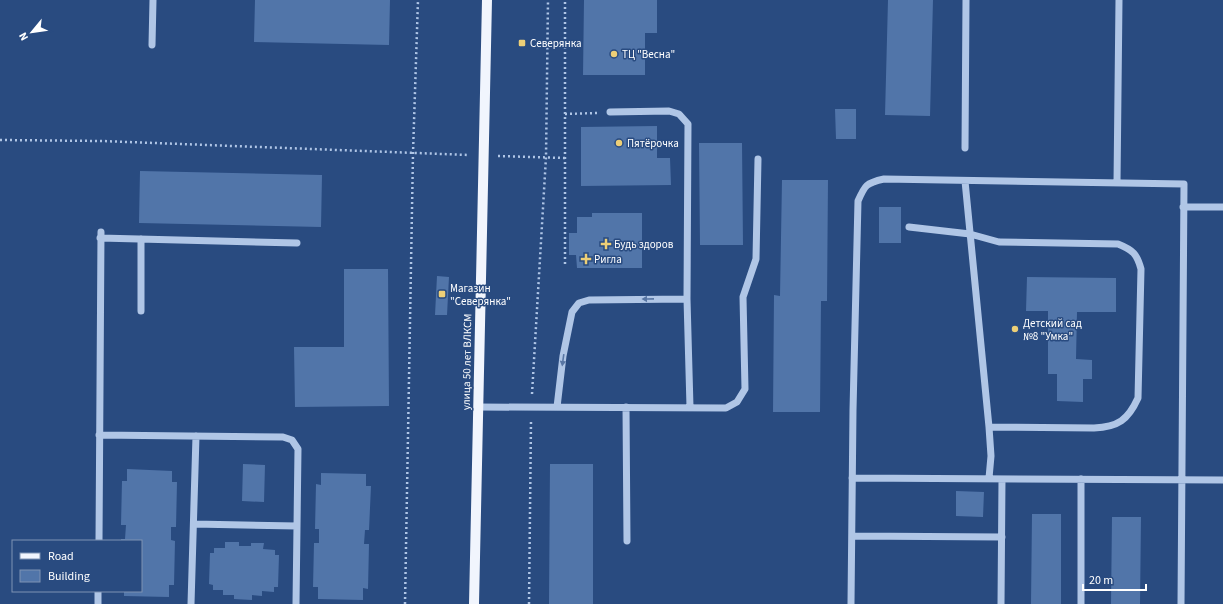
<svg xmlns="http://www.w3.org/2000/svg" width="1223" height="604" font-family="'Source Sans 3',sans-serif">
  <rect width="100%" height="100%" fill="#294b80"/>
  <path fill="#5175a9" d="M 255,0 L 390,0 L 389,45 L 254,42 Z
    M 584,0 L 657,0 L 657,33 L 645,33 L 645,75 L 583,75 Z
    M 888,0 L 933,0 L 930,116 L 885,115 Z
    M 835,109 L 856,109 L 856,139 L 836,139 Z
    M 657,126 L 657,158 L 670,158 L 671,185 L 581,186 L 581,127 Z
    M 699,143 L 742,143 L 743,245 L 700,245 Z
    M 140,171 L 322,175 L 321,227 L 139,223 Z
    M 782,180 L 828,180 L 827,301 L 821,301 L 820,412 L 773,412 L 774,295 L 780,296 Z
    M 879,207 L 901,207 L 901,243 L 879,243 Z
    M 592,213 L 642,213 L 642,268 L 577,268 L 576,255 L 569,255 L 569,233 L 577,233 L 577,217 L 592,217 Z
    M 344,269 L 388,269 L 389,406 L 295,407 L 294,347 L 344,347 Z
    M 437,276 L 449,277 L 447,315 L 435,315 Z
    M 1027,277 L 1116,278 L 1116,312 L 1077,312 L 1076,359 L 1092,360 L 1092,379 L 1083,379 L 1083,402 L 1057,401 L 1057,374 L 1048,374 L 1048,311 L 1026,311 Z
    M 243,464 L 265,465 L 264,502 L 242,501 Z
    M 550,464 L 593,464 L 593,604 L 549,604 Z
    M 127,469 L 172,471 L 172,482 L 177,482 L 176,527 L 171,527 L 171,540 L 175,541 L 174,585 L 169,585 L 169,597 L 124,596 L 124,591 L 141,591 L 141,541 L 121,541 L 121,539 L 125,539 L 126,525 L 121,525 L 122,481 L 127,481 Z
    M 321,473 L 366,474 L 366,486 L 371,486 L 369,530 L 365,530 L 364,544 L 369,544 L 368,589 L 363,588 L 363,600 L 318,599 L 318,587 L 313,587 L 314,543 L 319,543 L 319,529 L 315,529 L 316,484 L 321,485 Z
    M 956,491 L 984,492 L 983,517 L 956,516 Z
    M 1032,514 L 1061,514 L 1061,604 L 1031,604 Z
    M 1112,517 L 1141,517 L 1140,604 L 1111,604 Z
    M 225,542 L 239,542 L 239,546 L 251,546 L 251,543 L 264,543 L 263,549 L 275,550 L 275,555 L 279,555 L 278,587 L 274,587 L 274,592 L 262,591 L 262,596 L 252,595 L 252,600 L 234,599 L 234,595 L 223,595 L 223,590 L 213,590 L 213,585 L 209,584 L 210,553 L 214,553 L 214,548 L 225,548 Z"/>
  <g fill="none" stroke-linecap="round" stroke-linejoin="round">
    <path stroke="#b0c6e6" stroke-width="2.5" stroke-dasharray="2 3" stroke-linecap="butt" d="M 565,114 L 597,113
      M 0,140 L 102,141 L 469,155
      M 498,156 L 565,158
      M 565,264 L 565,0
      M 532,394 L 546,157 L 548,0
      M 405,604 L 413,153 L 418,0
      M 529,604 L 531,421"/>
    <path stroke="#b0c6e6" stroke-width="7" d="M 152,45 L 153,0
      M 610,112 L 669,111 L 679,114 L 688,124 L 687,299 L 690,407
      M 965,148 L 966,0
      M 965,181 L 989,427 L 991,456 L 989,478
      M 1117,183 L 1119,0
      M 1183,207 L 1223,207
      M 909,227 L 970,234 L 999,242 L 1118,244 C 1133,250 1137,254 1141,269 L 1138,398 C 1128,420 1118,427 1094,428 L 989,427
      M 100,238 L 297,243
      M 141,239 L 141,311
      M 478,407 L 726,408 L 737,402 L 745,389 L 743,297 L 756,259 L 758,159
      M 557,407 L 563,356 L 572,312 L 579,303 L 589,300 L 687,299
      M 626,407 L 627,541
      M 99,435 L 283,437 L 292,440 L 298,449 L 296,604
      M 852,478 L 1223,480
      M 194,524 L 297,526
      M 852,536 L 1002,537
      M 99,541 L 101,232
      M 98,604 L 98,591
      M 191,604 L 196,436
      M 851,604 L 853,410 L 858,201 C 865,185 866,183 884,179 L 1184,184 L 1181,604
      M 1001,604 L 1002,479
      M 1081,604 L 1081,479"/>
    <path stroke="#f1f5fd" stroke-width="10" d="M 474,604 L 487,0"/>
  </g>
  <defs><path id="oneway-solid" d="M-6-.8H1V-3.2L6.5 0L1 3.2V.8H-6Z"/></defs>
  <g fill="#5876a4">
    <use href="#oneway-solid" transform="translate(648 299) rotate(179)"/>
    <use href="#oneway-solid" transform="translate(563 360) rotate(98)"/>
  </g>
  <g fill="#edcf77" stroke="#294b80" stroke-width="1.5">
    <rect x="518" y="39" width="8" height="8" rx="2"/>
    <circle cx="614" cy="54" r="4"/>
    <circle cx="619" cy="143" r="4"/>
    <path d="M604 238h4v4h4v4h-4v4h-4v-4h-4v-4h4z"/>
    <path d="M584 253h4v4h4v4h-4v4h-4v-4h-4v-4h4z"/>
    <rect x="438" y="290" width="8" height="8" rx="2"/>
    <circle cx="1015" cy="329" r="4"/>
  </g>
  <g text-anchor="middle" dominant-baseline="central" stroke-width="3" stroke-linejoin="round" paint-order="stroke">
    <g font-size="11" fill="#fff" stroke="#294b80" text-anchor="start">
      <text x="530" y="43">Северянка</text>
      <text x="622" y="54">ТЦ "Весна"</text>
      <text x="627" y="143">Пятёрочка</text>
      <text x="614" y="244">Будь здоров</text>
      <text x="594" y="259">Ригла</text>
      <text x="450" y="288">Магазин<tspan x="450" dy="13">"Северянка"</tspan></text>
      <text x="1023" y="323">Детский сад<tspan x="1023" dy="13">№8 "Умка"</tspan></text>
    </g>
    <g font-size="11" fill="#fff" stroke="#294b80">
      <text transform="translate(467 362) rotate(-89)">улица 50 лет ВЛКСМ</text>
    </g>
  </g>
  <rect x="12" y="540" width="130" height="52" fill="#294b80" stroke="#7f93b3"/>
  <rect x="20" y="553" width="20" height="6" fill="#f1f5fd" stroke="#7f93b3"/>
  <text x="48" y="560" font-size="12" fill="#ffffff">Road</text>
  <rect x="20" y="570" width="20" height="12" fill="#5175a9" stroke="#7f93b3"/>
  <text x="48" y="580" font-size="12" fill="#ffffff">Building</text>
  <g transform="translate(32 32) rotate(241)" stroke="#294b80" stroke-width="3" paint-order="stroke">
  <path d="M0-3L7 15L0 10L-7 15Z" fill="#ffffff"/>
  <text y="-6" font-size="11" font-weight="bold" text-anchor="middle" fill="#ffffff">N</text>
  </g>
  <path d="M1083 584v6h63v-6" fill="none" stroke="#ffffff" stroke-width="2"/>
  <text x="1089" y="584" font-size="12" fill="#ffffff" stroke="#294b80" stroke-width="3" paint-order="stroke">20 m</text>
</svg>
